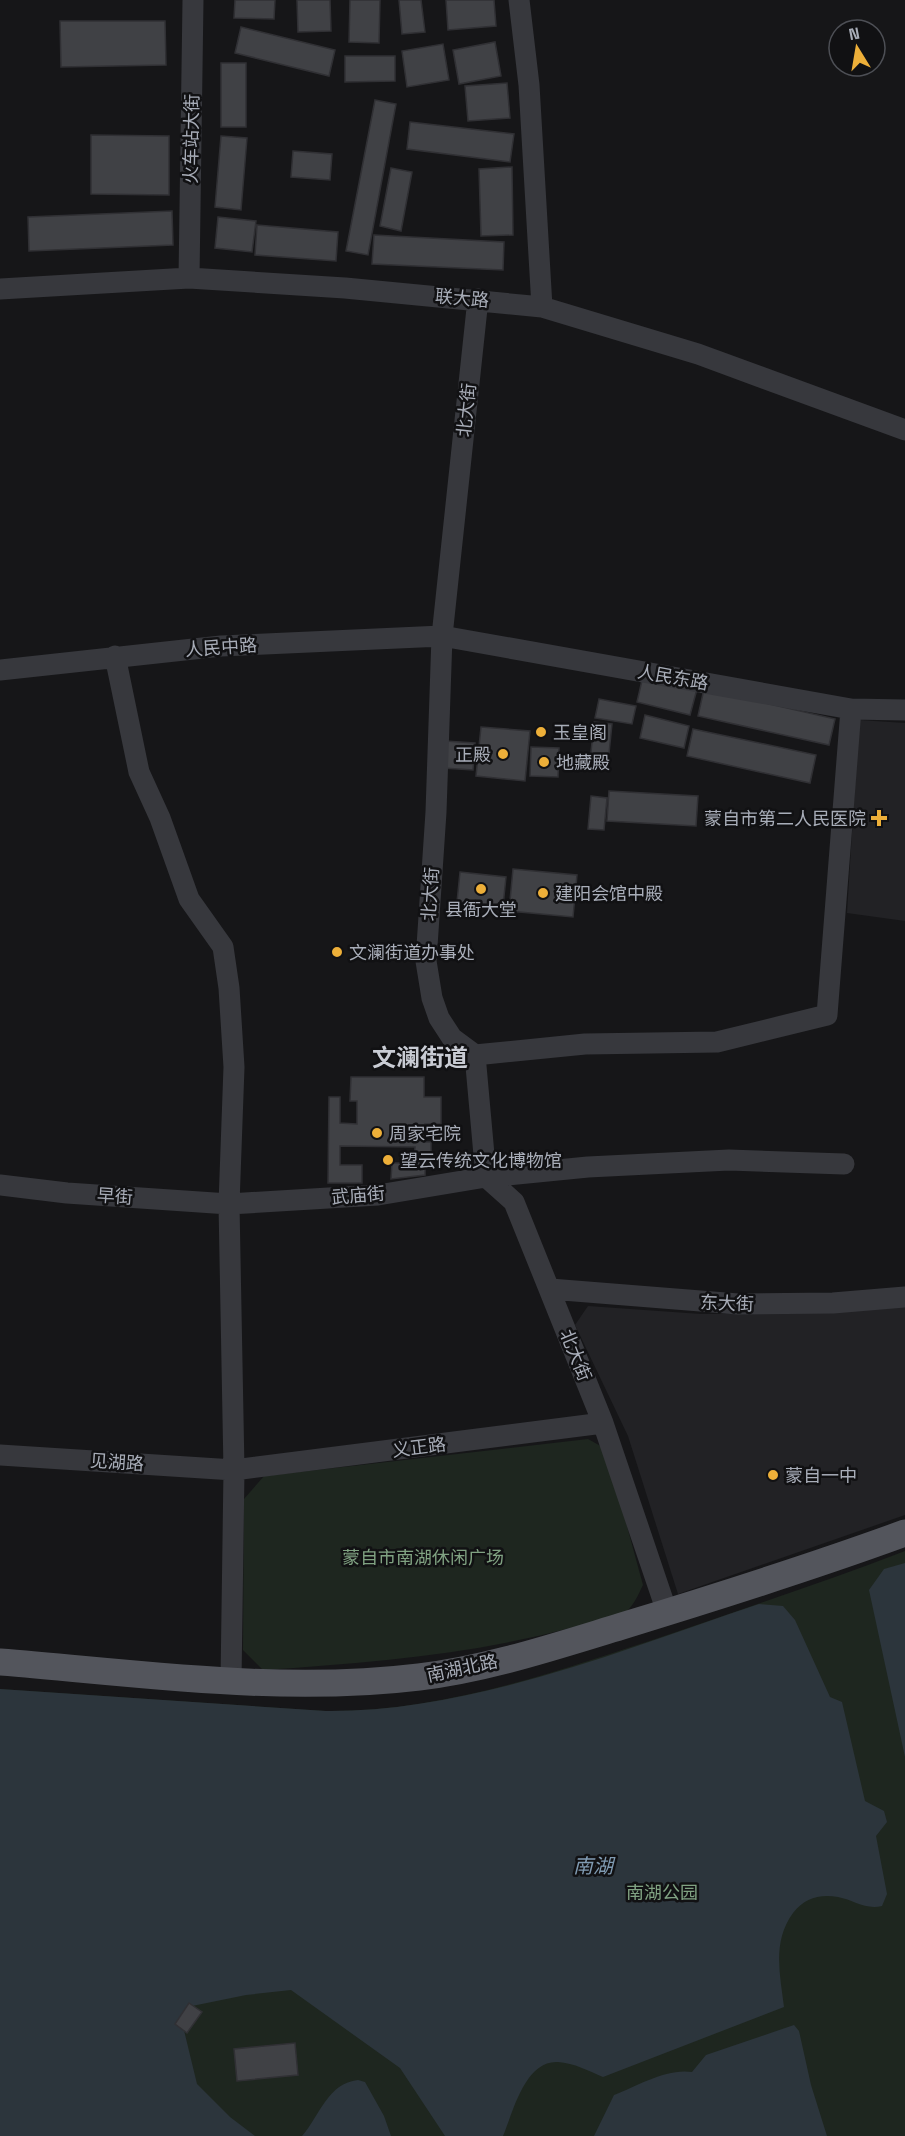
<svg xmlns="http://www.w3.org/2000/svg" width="905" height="2136" font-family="'Space Grotesk','Noto Sans SC',sans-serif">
  <rect width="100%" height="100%" fill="#161618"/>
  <path fill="#222225" d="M 859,720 L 905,723 L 905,921 L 847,913 Z
    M 588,1306 L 701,1314 L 806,1313 L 905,1307 L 905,1515 L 678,1594 L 628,1436 L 575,1325 Z"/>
  <path fill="#1e261f" d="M 588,1439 L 606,1449 L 643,1585 C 638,1595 633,1608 623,1614 C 608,1622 586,1624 570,1628 C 469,1655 366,1663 263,1670 L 243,1650 L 244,1499 L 264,1476 Z
    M 905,1551 L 905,2136 L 0,2136 L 0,1689 L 326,1711 C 444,1712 559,1671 670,1634 C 748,1607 827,1581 905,1551 Z"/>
  <path fill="#2c353c" d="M 905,1563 L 905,1757 L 869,1590 L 884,1569 Z
    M 759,1604 L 783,1606 L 795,1620 L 830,1697 L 842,1702 L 865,1801 L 884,1811 L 887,1822 L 876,1836 L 887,1894 L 882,1906 C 865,1910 854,1900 838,1897 C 819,1894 805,1898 793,1913 C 772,1942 780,1974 784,2007 L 603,2077 C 589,2071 574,2063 558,2062 C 525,2060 513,2112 503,2136 L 445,2136 L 400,2068 L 291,1990 L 246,1995 L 192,2006 L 181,2018 L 197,2084 L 230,2117 L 255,2136 L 0,2136 L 0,1689 L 326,1711 C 472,1712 622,1650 759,1604 Z
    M 794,2025 L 799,2031 L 811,2085 L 827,2136 L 594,2136 L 614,2095 C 637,2086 667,2068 692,2072 L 706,2055 Z
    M 358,2080 L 365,2082 L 384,2116 L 391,2136 L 302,2136 C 320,2115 328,2083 358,2080 Z"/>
  <path fill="#404145" stroke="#303034" stroke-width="1.5" d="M 235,0 L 275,0 L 274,19 L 234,18 Z
    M 297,0 L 330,0 L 331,31 L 298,32 Z
    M 350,0 L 380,0 L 379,43 L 349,42 Z
    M 399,0 L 421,0 L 425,32 L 402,34 Z
    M 446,0 L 494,0 L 496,26 L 448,30 Z
    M 60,21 L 165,21 L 166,65 L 61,67 Z
    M 241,27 L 335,50 L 329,76 L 235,53 Z
    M 495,42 L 501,76 L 459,84 L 453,50 Z
    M 443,44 L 449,80 L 407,87 L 402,51 Z
    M 345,56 L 395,56 L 395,81 L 345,82 Z
    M 221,63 L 246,63 L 246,127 L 221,127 Z
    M 507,83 L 510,118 L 468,121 L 465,86 Z
    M 375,100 L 396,104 L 368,255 L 346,251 Z
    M 410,122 L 514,134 L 510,162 L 407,149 Z
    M 91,135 L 169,136 L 169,195 L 91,194 Z
    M 221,136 L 247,138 L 241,210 L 215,207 Z
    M 293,151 L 332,154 L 330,180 L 291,177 Z
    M 512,167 L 513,235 L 481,236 L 479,169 Z
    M 391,168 L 412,172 L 401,231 L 380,226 Z
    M 172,211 L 173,245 L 29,251 L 28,217 Z
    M 218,217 L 256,221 L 252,252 L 215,248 Z
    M 257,225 L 338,232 L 336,261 L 255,255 Z
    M 374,235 L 504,242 L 503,270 L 372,264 Z
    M 643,676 L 697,689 L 690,715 L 637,702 Z
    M 704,689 L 835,719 L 829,745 L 698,716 Z
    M 599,699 L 636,706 L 632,724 L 595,718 Z
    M 645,715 L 689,726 L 684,748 L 640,738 Z
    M 594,722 L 612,724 L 608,763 L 590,762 Z
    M 481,727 L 530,731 L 525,781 L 476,776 Z
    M 693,729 L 816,755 L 810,783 L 687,756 Z
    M 445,741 L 475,743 L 473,770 L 443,768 Z
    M 531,747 L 559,748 L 558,777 L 530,776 Z
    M 609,791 L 698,796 L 696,826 L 607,821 Z
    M 591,796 L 607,798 L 604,830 L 588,829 Z
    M 513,869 L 577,875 L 573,917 L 509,911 Z
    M 460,872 L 506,877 L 503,906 L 457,902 Z
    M 351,1077 L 424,1077 L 424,1097 L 441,1097 L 441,1124 L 425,1124 L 424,1142 L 431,1142 L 431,1168 L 425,1168 L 425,1175 L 391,1179 L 392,1163 L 414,1163 L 415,1147 L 340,1146 L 340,1165 L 362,1165 L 362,1183 L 328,1183 L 329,1097 L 340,1097 L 340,1123 L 357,1124 L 357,1101 L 350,1101 Z
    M 189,2003 L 202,2012 L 187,2033 L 175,2024 Z
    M 295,2043 L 298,2075 L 237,2081 L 234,2049 Z"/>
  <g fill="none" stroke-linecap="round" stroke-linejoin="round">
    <path stroke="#37383d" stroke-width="21" d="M 519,0 L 529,85 L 542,307
      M 189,278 L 193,0
      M 0,289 L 189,278 L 345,288 L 542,307 L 698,354 L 905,430
      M 478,299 L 442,636 L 436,812 L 426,961 L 432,998 L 439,1018 L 452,1038 L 475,1055 L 486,1177 L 514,1202 L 603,1423 L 667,1612
      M 115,656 L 139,772 L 160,818 L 189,899 L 223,947 L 229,988 L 234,1067 L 229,1204 L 234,1470 L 231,1681
      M 0,670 L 221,646 L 442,636 L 851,709 L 905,710
      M 475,1055 L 585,1044 L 717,1042 L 827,1015 L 851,709
      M 0,1185 L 67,1193 L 229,1204 L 378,1195 L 486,1177 L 588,1167 L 729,1160 L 844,1164
      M 550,1289 L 738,1304 L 833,1303 L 905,1297
      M 0,1455 L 234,1470 L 603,1423"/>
    <path stroke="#53555c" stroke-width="27" d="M 0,1662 C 138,1673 280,1694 419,1677 C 487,1669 556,1646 622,1626 C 717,1597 812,1567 905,1533"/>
  </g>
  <g fill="#edaf39" stroke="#111113" stroke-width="2">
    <circle cx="541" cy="732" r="6"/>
    <circle cx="503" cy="754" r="6"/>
    <circle cx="544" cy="762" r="6"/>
    <path d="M876 809h6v6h6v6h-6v6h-6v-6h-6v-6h6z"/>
    <circle cx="481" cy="889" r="6"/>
    <circle cx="543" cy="893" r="6"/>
    <circle cx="337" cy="952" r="6"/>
    <circle cx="377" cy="1133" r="6"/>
    <circle cx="388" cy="1160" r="6"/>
    <circle cx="773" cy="1475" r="6"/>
  </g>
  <g text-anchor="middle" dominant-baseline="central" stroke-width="5" stroke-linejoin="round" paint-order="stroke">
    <g font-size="18" fill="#a8adb8" stroke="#111113">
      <text transform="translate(191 139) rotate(-89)">火车站大街</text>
      <text transform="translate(462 298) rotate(5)">联大路</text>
      <text transform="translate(466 410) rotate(-84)">北大街</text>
      <text transform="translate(221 647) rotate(-4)">人民中路</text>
      <text transform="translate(673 677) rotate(10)">人民东路</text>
      <text transform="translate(430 894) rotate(-86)">北大街</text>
      <text transform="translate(358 1195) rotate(-5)">武庙街</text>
      <text transform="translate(115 1196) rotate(4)">早街</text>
      <text transform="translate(727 1303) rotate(2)">东大街</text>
      <text transform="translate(576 1355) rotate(68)">北大街</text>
      <text transform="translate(419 1447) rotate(-7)">义正路</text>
      <text transform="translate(117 1462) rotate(4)">见湖路</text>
      <text transform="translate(462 1668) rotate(-12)">南湖北路</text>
    </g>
    <g font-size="18" fill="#a8adb8" stroke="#111113" text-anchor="start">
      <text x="553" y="732">玉皇阁</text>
      <text x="491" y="754" text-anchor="end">正殿</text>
      <text x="556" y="762">地藏殿</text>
      <text x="866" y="818" text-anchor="end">蒙自市第二人民医院</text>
      <text x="555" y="893">建阳会馆中殿</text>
      <text x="481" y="909" text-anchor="middle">县衙大堂</text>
      <text x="349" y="952">文澜街道办事处</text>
      <text x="389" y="1133">周家宅院</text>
      <text x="400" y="1160">望云传统文化博物馆</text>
      <text x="785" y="1475">蒙自一中</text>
    </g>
    <g font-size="18" fill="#80a282" stroke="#111113">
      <text x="423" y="1557">蒙自市南湖休闲广场</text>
      <text x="662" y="1892">南湖公园</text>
    </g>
    <g font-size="20" font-style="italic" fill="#809bb2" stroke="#111113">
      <text x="593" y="1866">南湖</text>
    </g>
    <g font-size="24" font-weight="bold" fill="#c9ccd4" stroke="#111113">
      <text x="420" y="1057">文澜街道</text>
    </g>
  </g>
  <g transform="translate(857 48) rotate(349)"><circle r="28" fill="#111113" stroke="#4d4f55" stroke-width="1.5"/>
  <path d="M0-4.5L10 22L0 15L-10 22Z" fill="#edaf39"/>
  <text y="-9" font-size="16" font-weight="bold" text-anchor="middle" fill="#a8adb8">N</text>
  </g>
</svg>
